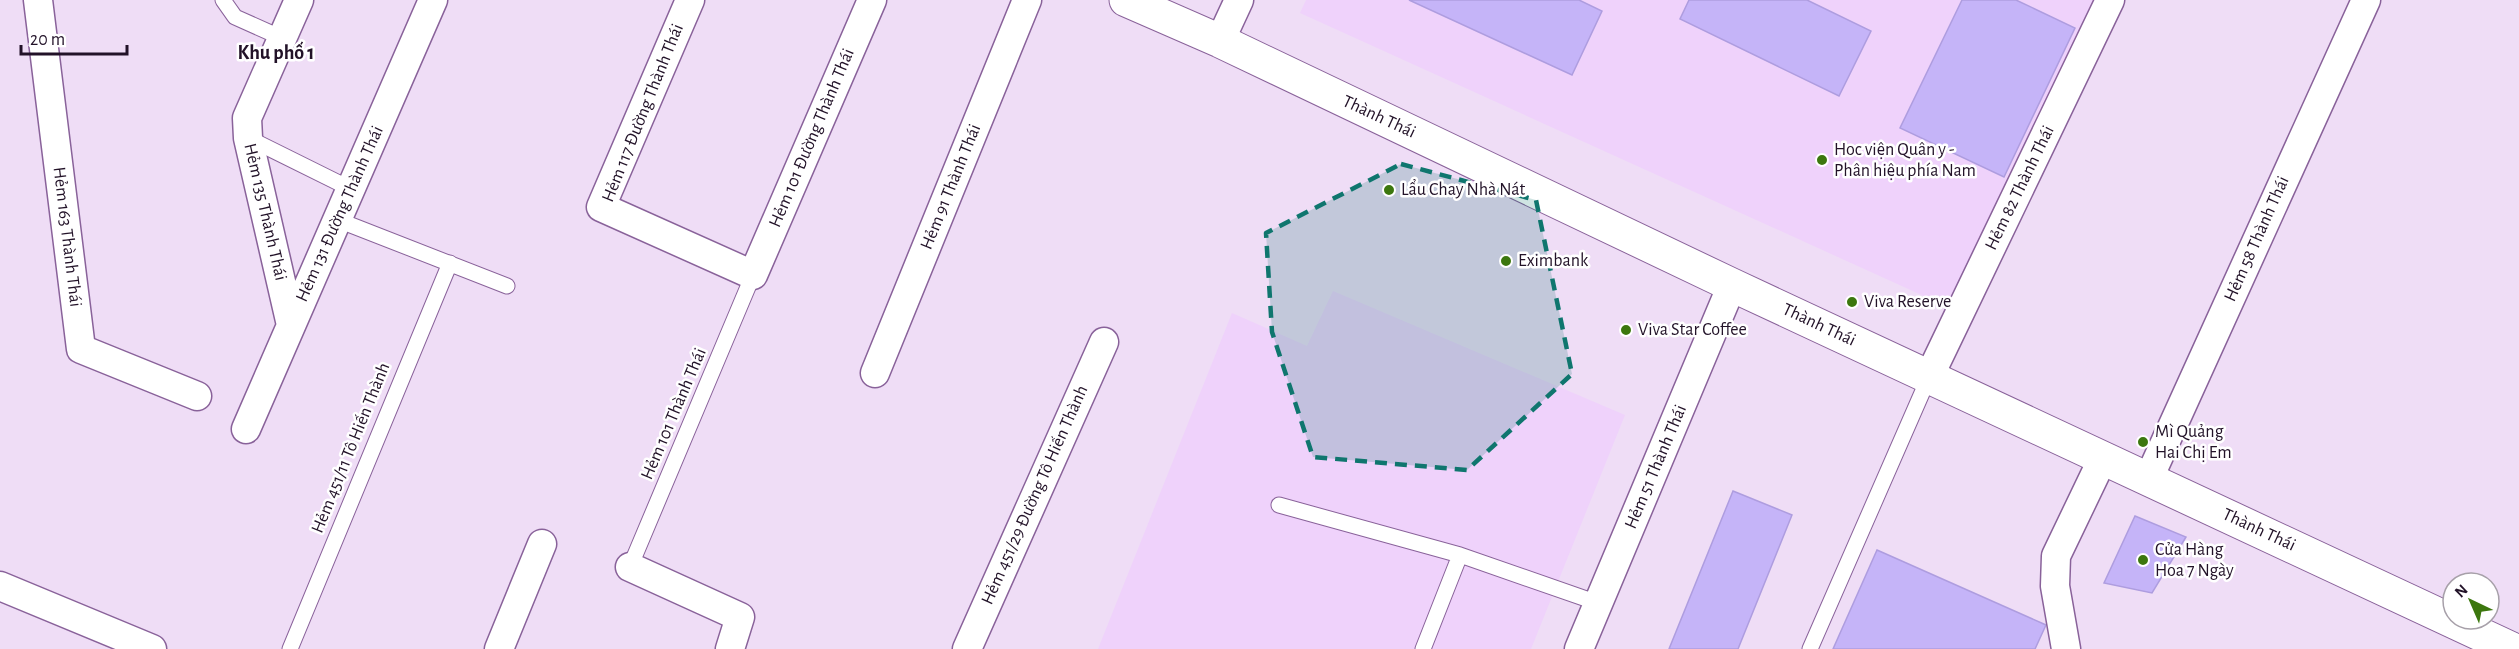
<svg xmlns="http://www.w3.org/2000/svg" width="2519" height="649" font-family="'Alegreya Sans',sans-serif">
  <rect width="100%" height="100%" fill="#efddf6"/>
  <path fill="#efd2fb" d="M 1306,0 L 2099,0 L 1948,307 L 1300,13 Z
    M 1333,291 L 1625,415 L 1531,649 L 1098,649 L 1232,313 L 1307,346 Z"/>
  <path fill="#c5b4f8" stroke="#ae9ddf" stroke-width="1.5" d="M 1409,0 L 1579,0 L 1602,11 L 1572,75 Z
    M 1689,0 L 1807,0 L 1871,31 L 1839,96 L 1680,19 Z
    M 1962,0 L 2016,0 L 2075,28 L 2004,177 L 1900,128 Z
    M 1733,491 L 1792,515 L 1738,649 L 1669,649 Z
    M 2135,516 L 2186,537 L 2152,593 L 2104,583 Z
    M 1877,550 L 2046,625 L 2035,649 L 1833,649 Z"/>
  <g fill="none" stroke-linecap="round" stroke-linejoin="round">
    <defs>
      <path id="service" d="M 223,0 L 235,17 L 282,38
        M 248,138 L 351,189
        M 338,220 L 507,286
        M 1279,505 L 1460,555
        M 630,567 L 753,275
        M 290,649 L 450,263
        M 1423,649 L 1460,555 L 1598,603
        M 1810,649 L 1929,377"/>
      <path id="minor" d="M 38,0 L 81,349 L 197,396
        M 690,0 L 601,207 L 753,275 L 872,0
        M 1220,41 L 1239,0
        M 291,325 L 248,138 L 247,118 L 299,0
        M 875,373 L 1027,0
        M 1929,377 L 2110,0
        M 246,429 L 433,0
        M 2149,478 L 2366,0
        M 630,567 L 740,617 L 730,649
        M 0,586 L 152,649
        M 499,649 L 542,544
        M 967,649 L 1104,342
        M 1579,649 L 1732,285
        M 2066,649 L 2055,586 L 2056,556 L 2103,458"/>
      <path id="secondary" d="M 1126,0 L 1220,41 L 1732,285 L 2512,649"/>
    </defs>
    <use href="#service" stroke="#89629a" stroke-width="17"/>
    <use href="#minor" stroke="#89629a" stroke-width="31"/>
    <use href="#secondary" stroke="#89629a" stroke-width="35"/>
    <use href="#service" stroke="#fff" stroke-width="15"/>
    <use href="#minor" stroke="#fff" stroke-width="28"/>
    <use href="#secondary" stroke="#fff" stroke-width="33"/>
  </g>
  <path fill="#0f766e" fill-opacity="0.2" stroke="#0f766e" stroke-width="4.5" stroke-dasharray="12 8" stroke-linejoin="round" d="M 1401,164 L 1536,200 L 1572,374 L 1467,470 L 1313,457 L 1272,332 L 1266,233 Z"/>
  <g fill="#3c770e" stroke="#fff" stroke-width="2">
    <circle cx="1822" cy="160" r="6"/>
    <circle cx="1389" cy="190" r="6"/>
    <circle cx="1506" cy="261" r="6"/>
    <circle cx="1852" cy="302" r="6"/>
    <circle cx="1626" cy="330" r="6"/>
    <circle cx="2143" cy="442" r="6"/>
    <circle cx="2143" cy="560" r="6"/>
  </g>
  <g text-anchor="middle" dominant-baseline="central" stroke-width="5" stroke-linejoin="round" paint-order="stroke">
    <g font-size="18" fill="#221228" stroke="#fff">
      <text transform="translate(643 113) rotate(-68)">Hẻm 117 Đường Thành Thái</text>
      <text transform="translate(1379 117) rotate(25)">Thành Thái</text>
      <text transform="translate(812 138) rotate(-67)">Hẻm 101 Đường Thành Thái</text>
      <text transform="translate(951 187) rotate(-68)">Hẻm 91 Thành Thái</text>
      <text transform="translate(2020 188) rotate(-64)">Hẻm 82 Thành Thái</text>
      <text transform="translate(265 212) rotate(77)">Hẻm 135 Thành Thái</text>
      <text transform="translate(340 214) rotate(-66)">Hẻm 131 Đường Thành Thái</text>
      <text transform="translate(67 237) rotate(83)">Hẻm 163 Thành Thái</text>
      <text transform="translate(2257 239) rotate(-66)">Hẻm 58 Thành Thái</text>
      <text transform="translate(1819 325) rotate(25)">Thành Thái</text>
      <text transform="translate(674 414) rotate(-67)">Hẻm 101 Thành Thái</text>
      <text transform="translate(351 448) rotate(-68)">Hẻm 451/11 Tô Hiến Thành</text>
      <text transform="translate(1656 467) rotate(-67)">Hẻm 51 Thành Thái</text>
      <text transform="translate(1035 495) rotate(-66)">Hẻm 451/29 Đường Tô Hiến Thành</text>
      <text transform="translate(2259 530) rotate(25)">Thành Thái</text>
    </g>
    <g font-size="18" fill="#221228" stroke="#fff" text-anchor="start">
      <text x="1834" y="150">Hoc viện Quân y -<tspan x="1834" dy="21">Phân hiệu phía Nam</tspan></text>
      <text x="1401" y="190">Lẩu Chay Nhà Nát</text>
      <text x="1518" y="261">Eximbank</text>
      <text x="1864" y="302">Viva Reserve</text>
      <text x="1638" y="330">Viva Star Coffee</text>
      <text x="2155" y="432">Mì Quảng<tspan x="2155" dy="21">Hai Chị Em</tspan></text>
      <text x="2155" y="550">Cửa Hàng<tspan x="2155" dy="21">Hoa 7 Ngày</tspan></text>
    </g>
    <g font-size="20" font-weight="bold" fill="#221228" stroke="#fff">
      <text x="276" y="53">Khu phố 1</text>
    </g>
  </g>
  <g transform="translate(2471 601) rotate(316)"><circle r="28" fill="#ffffff" stroke="#a7a0a9" stroke-width="1.5"/>
  <path d="M0-4.5L10 22L0 15L-10 22Z" fill="#3c770e"/>
  <text y="-9" font-size="16" font-weight="bold" text-anchor="middle" fill="#221228">N</text>
  </g>
  <path d="M21 45v9h106v-9" fill="none" stroke="#221228" stroke-width="3"/>
  <text x="30" y="45" font-size="18" fill="#221228" stroke="#ffffff" stroke-width="4.5" paint-order="stroke">20 m</text>
</svg>
